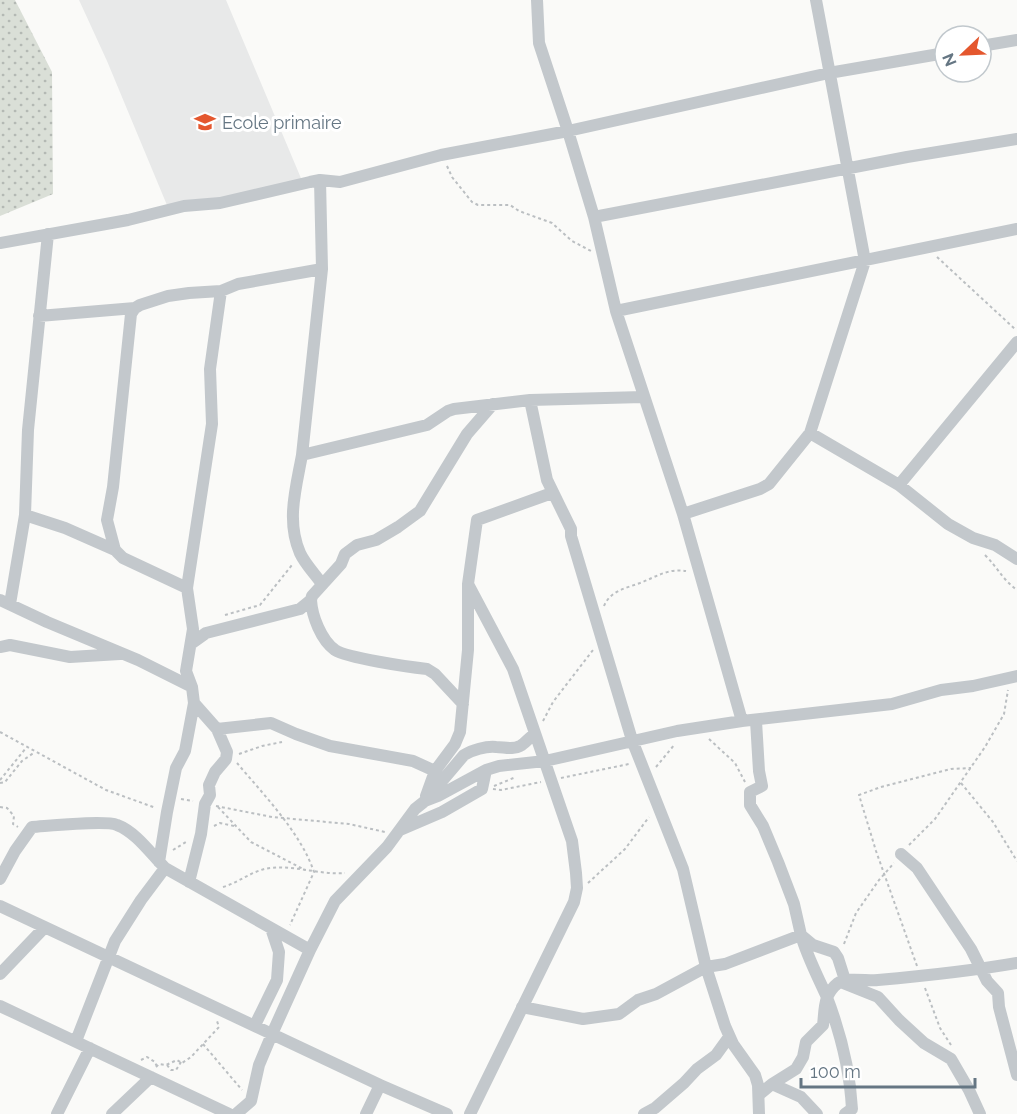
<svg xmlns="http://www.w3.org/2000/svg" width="1017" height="1114" font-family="Raleway,sans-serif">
  <defs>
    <pattern id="park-dots" width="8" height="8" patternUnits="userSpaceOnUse" patternTransform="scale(1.5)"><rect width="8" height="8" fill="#dadfd7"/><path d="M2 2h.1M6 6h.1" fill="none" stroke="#b4b9b4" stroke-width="1.8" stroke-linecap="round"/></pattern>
  </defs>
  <rect width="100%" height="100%" fill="#fafaf8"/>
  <path fill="#e8e9e9" d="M 79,0 L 226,0 L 303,183 L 169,210 L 107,61 Z"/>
  <path fill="url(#park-dots)" d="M 0,0 L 15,0 L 52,72 L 53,194 L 0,216 Z"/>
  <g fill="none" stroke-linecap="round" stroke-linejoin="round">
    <path stroke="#bbbfc2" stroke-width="2" stroke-dasharray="3 3" stroke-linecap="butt" d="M 447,166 L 452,177 L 472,202 L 478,205 L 510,205 L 519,211 L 552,223 L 572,241 L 591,251
      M 937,257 L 1016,330
      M 985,555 C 998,568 1002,579 1017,590
      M 604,606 C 610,591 626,588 640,583 C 656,577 668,568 686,571
      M 225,615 L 260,605 L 292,565
      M 543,721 L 553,702 L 593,650
      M 0,732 L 106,790 L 156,808
      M 709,739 L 735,763 L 745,782
      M 239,754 L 262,746 L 282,742
      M 237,763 C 263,794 301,833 314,872 L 290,925
      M 656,767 L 675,744
      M 561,778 L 629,764
      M 0,780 L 26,748
      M 0,783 L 5,782 L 22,761 L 35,752
      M 961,783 L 993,822 L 1017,861
      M 494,786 L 516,777
      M 493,789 L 501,790 L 541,782
      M 181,799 L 193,801
      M 216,806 L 272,817 L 349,824 L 385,832
      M 0,807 L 7,808 L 14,816 L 13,824 L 18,827
      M 218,807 L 251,842 L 305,870
      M 214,826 L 220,823 L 234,826
      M 909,845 L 935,819 L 985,747 L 1004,714 L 1008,690
      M 173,850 L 186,842
      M 588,883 L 625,849 L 649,817
      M 223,887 C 240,882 253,870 270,868 C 295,865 320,875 345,873
      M 844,944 L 856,913 L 879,880 L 894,863
      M 917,966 L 876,851 L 859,795 L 881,787 L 951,769 L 971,768
      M 925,988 L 940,1028 L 951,1045
      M 203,1044 L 242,1090
      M 141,1060 L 147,1057 L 155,1062 L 157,1067
      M 167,1065 L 171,1070 L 176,1070 L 181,1062
      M 156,1067 L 159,1064 L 166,1065 L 177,1060 L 182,1063 L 191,1057 L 219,1027 L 217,1021"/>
    <path stroke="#c3c8cc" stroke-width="12" d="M 537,0 L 539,43 L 568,131 L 594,217 L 616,311 L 683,514
      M 981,46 L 1017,40
      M 320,180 L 322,269 L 302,455 L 427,425 L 448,411 L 454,409 L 530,400 L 643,397
      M 594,217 L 907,157 L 1017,139
      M 0,243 L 128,220 L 184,206 L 220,203 L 310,182 L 320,180 L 340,182 L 441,155 L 568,131 L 829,73 L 945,53
      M 616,311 L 1017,229
      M 39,316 L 135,308
      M 530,400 L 547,480 L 571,529 L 571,536 L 632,740 L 683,869 L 706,967 L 725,1026 L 733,1044 L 755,1075 L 758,1085 L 759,1114
      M 810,433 L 899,485 L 948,524 L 973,538 L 995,545 L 1017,559
      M 302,455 C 296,488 286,521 300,553 C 305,564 315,574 322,584
      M 899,485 L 1017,342
      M 25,515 L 65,528 L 115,550
      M 468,584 L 513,669 L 572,841 L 576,873 L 577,888 L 574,902 L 470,1114
      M 187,588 L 123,558 L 115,550 L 107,520 L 113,487 L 131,314 L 135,308 L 140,305 L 168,296 L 189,293 L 221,291 L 238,284 L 322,269
      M 0,600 L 47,622 L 138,660 L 192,687
      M 10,604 L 25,515 L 28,430 L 48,234
      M 192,643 L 206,633 L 300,609 L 311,600
      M 0,647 L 10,645 L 70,657 L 120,654
      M 194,703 L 217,729 L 271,723 L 296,734 L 330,746 L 413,761 L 435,771 L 426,796
      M 463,704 L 435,674 L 427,669 C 409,667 347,658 335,650 C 321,640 312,616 311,600 L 312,596 L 341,564 L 345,554 L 357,545 L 376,540 L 398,527 L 420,511 L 467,434 L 493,404
      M 742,721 L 683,514 L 760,489 L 769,484 L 810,433 L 865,261 L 816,0
      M 756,721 L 759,771 L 762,786 L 750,792 L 750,805 L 763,826 L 778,862 L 794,904 L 801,935 L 813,945 L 834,952 L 838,958 L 845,980
      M 435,771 L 455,744 L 460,732 L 468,650 L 468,584 L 477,520 L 552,493
      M 425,801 L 438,796 L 486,770 L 499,766 L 545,761 L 677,731 L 742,721 L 892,704 L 941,690 L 973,686 L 1017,676
      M 400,830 L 442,812 L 482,789 L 486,770
      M 901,854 L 917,868 L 971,949 L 987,981 L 998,993 L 999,1007 L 1017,1075
      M 159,862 L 167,812 L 176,768 L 185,751 L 194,703 L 192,687 L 186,671 L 193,629 L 187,588 L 212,424 L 210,369 L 221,291
      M 0,879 L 15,851 L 32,827 C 48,826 105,820 117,825 C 136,832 151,854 165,868 L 310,950
      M 189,882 L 201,834 L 205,804 L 210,795 L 209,785 L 215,772 L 226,759 L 227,752 L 217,729
      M 0,906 L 380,1085 L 447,1114
      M 0,974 L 44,928
      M 843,983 L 878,997 L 899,1020 L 924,1043 L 951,1059 L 969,1090 L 980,1114
      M 0,1006 L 229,1114
      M 522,1007 L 583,1019 L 619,1014 L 638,1000 L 656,994 L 706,967 L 725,964 L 801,935 C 807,956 817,975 826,995 C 840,1031 850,1071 852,1109 L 845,1114
      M 255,1025 L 277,980 L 279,952 L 271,928
      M 76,1041 L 115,941 L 141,900 L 165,868
      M 772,1084 L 801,1097 L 817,1114
      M 760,1094 L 772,1084 L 796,1069 L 803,1057 L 806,1042 L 823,1025 C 825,1009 823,995 838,983 C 845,977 868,981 878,980 C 925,976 971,971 1017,963
      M 57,1114 L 90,1048
      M 112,1114 L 151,1077
      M 236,1114 L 251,1101 L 259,1065 L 272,1034 L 310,950 L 335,901 L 387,847 L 415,809 L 425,801 L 464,755 C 472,750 486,746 496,747 C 504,747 513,750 520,746 C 526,743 529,737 535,734
      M 366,1114 L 380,1085
      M 644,1114 L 655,1108 L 684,1083 L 697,1069 L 716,1055 L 729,1037"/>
  </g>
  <defs>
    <symbol id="school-bare" viewBox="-9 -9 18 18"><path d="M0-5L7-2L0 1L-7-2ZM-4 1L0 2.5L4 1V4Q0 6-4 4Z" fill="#e4572e" stroke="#fff" stroke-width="2.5" paint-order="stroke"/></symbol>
  </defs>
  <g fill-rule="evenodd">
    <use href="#school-bare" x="190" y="107" width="30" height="30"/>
  </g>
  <g text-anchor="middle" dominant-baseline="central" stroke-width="6" stroke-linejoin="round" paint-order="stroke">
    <g font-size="18" fill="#657683" stroke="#fff" text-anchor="start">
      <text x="222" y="122">Ecole primaire</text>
    </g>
  </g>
  <g transform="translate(963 54) rotate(247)"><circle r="28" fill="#ffffff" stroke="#c1c8cd" stroke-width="1.5"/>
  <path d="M0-4.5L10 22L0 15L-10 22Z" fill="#e4572e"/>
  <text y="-9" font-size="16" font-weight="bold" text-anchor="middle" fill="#657683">N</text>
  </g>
  <path d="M801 1078v9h174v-9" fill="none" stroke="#657683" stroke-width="3"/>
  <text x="810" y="1078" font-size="18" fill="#657683" stroke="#ffffff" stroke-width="4.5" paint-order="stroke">100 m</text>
</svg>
